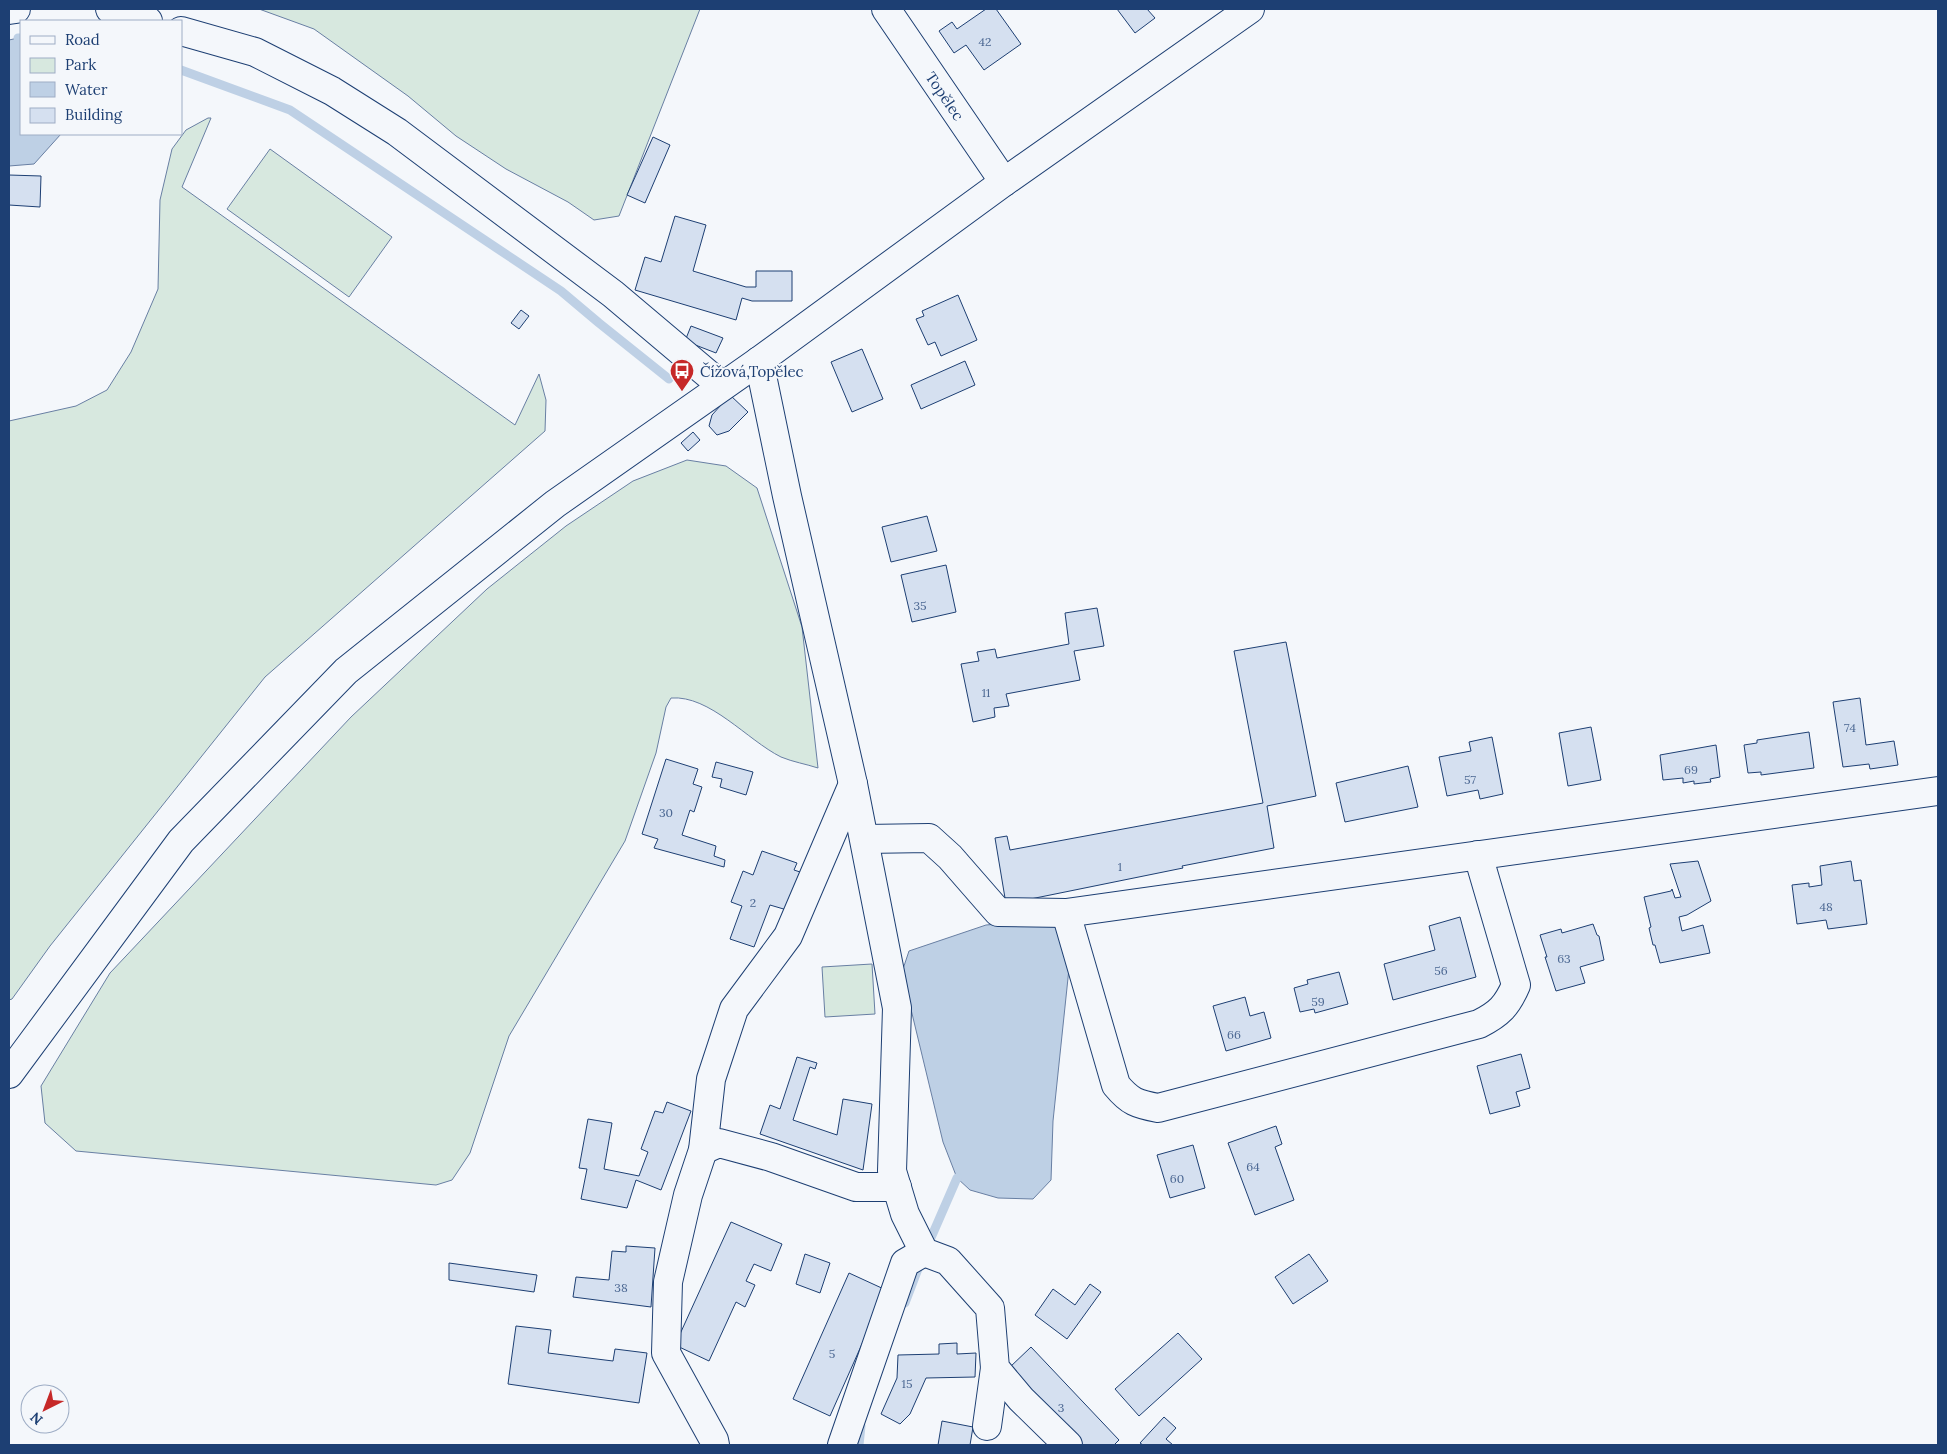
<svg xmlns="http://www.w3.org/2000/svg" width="1947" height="1454" font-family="Lora,serif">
  <rect width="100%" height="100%" fill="#f4f7fb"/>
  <path fill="#d7e8df" stroke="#687fa3" d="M 259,9 L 700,9 L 619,216 L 594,220 L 568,202 L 506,169 L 456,136 L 408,96 L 314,29 Z
    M 208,118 L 211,118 L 182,187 L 515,425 L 539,374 L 546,400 L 545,431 L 265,677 L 50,946 L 12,999 L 9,1000 L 9,421 L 76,406 L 107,390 L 131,352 L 158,289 L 160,200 L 172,149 L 186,130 Z
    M 270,149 L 392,237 L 349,297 L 227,209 Z
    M 687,460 L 726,466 L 757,488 L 802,627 L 818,768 C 806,764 793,762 781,757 C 747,740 710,695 671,698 L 666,707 L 656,753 L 625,841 L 509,1036 L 470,1153 L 452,1180 L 436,1185 L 76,1151 L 45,1123 L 41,1086 L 110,973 L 351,717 L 487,589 L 566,526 L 633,481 Z
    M 872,964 L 875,1014 L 825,1017 L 822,967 Z"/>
  <path fill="#bed0e5" stroke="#687fa3" d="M 18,38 L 21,40 L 21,134 L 61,134 L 34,164 L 9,166 L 9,40 Z
    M 1035,921 L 1059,923 L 1072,940 L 1053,1121 L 1051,1180 L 1033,1199 L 998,1198 L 970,1190 L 957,1178 L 943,1142 L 902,972 L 909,951 L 986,925 Z"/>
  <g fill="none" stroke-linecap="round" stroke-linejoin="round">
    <path stroke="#bed0e5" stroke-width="9" d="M 18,38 L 21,38
      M 181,70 L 290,110 L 561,291 L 599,323 L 669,379
      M 927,1247 L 957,1178
      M 905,1303 L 921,1261
      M 859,1445 L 861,1426"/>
  </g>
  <path fill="#d5e0f0" stroke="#1d3f73" d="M 986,9 L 996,9 L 1021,44 L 984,70 L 966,45 L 954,53 L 939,31 L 952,22 L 957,29 Z
    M 1117,9 L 1147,9 L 1155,18 L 1135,33 Z
    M 653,137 L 670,145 L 645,203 L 627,195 Z
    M 9,175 L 41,176 L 40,207 L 9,205 Z
    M 675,216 L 706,225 L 693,271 L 746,287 L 756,287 L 756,271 L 792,271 L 792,301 L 752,301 L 742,298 L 736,320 L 635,290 L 645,257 L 661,262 Z
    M 958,295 L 977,340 L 941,356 L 935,342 L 928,345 L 916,319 L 924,316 L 922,311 Z
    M 521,310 L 529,316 L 519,329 L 511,323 Z
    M 691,326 L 723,338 L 716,353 L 685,341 Z
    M 862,349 L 883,399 L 852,412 L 831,362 Z
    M 965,361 L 975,385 L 921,409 L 911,385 Z
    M 730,395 L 748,412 L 729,431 L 717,435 L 709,426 L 712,415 Z
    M 693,432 L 700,440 L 688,451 L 681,443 Z
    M 927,516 L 937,551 L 891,562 L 882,527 Z
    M 946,565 L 956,612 L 912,622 L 901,575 Z
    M 1097,608 L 1104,646 L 1074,651 L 1080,680 L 1006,694 L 1009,706 L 994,708 L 995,717 L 973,722 L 961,664 L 979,661 L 977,652 L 995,649 L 997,658 L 1069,644 L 1065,613 Z
    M 1286,642 L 1316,796 L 1267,806 L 1274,848 L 1182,866 L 1183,868 L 1006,904 L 995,838 L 1007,836 L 1010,850 L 1263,803 L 1234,651 Z
    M 1860,698 L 1866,745 L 1894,741 L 1898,765 L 1870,769 L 1869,764 L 1843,767 L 1833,702 Z
    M 1591,727 L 1601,780 L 1568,786 L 1559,733 Z
    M 1809,732 L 1814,768 L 1761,775 L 1761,772 L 1748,773 L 1744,745 L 1757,743 L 1757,740 Z
    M 1492,737 L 1503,794 L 1480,799 L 1478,790 L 1447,796 L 1439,757 L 1471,751 L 1469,742 Z
    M 1716,745 L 1720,777 L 1710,779 L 1711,782 L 1694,784 L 1694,781 L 1683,783 L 1683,778 L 1663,780 L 1660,755 Z
    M 666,759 L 698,769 L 693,784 L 702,787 L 694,812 L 690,810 L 682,835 L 716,846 L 714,856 L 725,860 L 724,867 L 654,848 L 658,839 L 642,834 Z
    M 716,762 L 753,772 L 746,795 L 720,787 L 722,779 L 712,777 Z
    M 1408,766 L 1418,807 L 1345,822 L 1336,783 Z
    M 762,851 L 797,863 L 794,870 L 800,872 L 787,910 L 770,905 L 754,947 L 730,939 L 742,906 L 731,902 L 743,871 L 753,875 Z
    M 1698,861 L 1711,901 L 1687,915 L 1679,917 L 1682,931 L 1703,925 L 1710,953 L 1660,963 L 1655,945 L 1653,945 L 1649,928 L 1651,927 L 1644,897 L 1671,891 L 1672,889 L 1675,898 L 1681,897 L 1670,864 Z
    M 1851,861 L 1854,881 L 1861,880 L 1867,924 L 1828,929 L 1826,920 L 1797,924 L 1792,885 L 1809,883 L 1809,887 L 1822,885 L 1820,866 Z
    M 1460,917 L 1476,977 L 1393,1000 L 1384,964 L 1435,950 L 1429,926 Z
    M 1593,924 L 1597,935 L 1599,936 L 1604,960 L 1580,967 L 1585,983 L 1556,991 L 1545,957 L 1547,957 L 1540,935 L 1561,929 L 1562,933 Z
    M 1339,972 L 1348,1004 L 1315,1013 L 1314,1009 L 1300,1012 L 1294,988 L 1308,984 L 1307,980 Z
    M 1245,997 L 1250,1016 L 1264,1012 L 1271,1038 L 1226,1051 L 1213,1006 Z
    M 1521,1054 L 1530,1088 L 1516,1092 L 1520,1106 L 1490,1114 L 1477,1066 Z
    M 797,1057 L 817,1063 L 815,1069 L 810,1067 L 793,1120 L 837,1135 L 843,1099 L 872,1104 L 863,1170 L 760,1134 L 770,1105 L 780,1109 Z
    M 667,1102 L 691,1111 L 661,1190 L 636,1180 L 627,1208 L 581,1199 L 587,1169 L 579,1168 L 588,1119 L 612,1123 L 604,1169 L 639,1176 L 648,1152 L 641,1149 L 655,1111 L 663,1113 Z
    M 1276,1126 L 1282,1144 L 1275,1147 L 1294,1200 L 1255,1215 L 1228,1143 Z
    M 1193,1145 L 1205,1188 L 1170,1198 L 1157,1155 Z
    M 731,1222 L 782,1244 L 771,1271 L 754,1264 L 746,1281 L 755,1285 L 745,1307 L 736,1302 L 709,1361 L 675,1345 Z
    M 626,1246 L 655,1248 L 651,1307 L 573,1297 L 576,1277 L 609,1280 L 612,1251 L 626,1252 Z
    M 805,1254 L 830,1263 L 820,1293 L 796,1284 Z
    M 1309,1254 L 1328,1281 L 1293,1304 L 1275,1277 Z
    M 449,1263 L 537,1275 L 534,1292 L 449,1280 Z
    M 849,1273 L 886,1290 L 830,1416 L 793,1399 Z
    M 1090,1284 L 1101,1292 L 1067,1339 L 1035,1315 L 1053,1289 L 1075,1305 Z
    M 516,1326 L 551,1330 L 548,1353 L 613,1361 L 615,1349 L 647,1353 L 639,1403 L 508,1384 Z
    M 1178,1333 L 1202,1359 L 1139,1416 L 1115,1389 Z
    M 957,1343 L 957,1354 L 976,1353 L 975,1377 L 926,1378 L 910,1414 L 900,1424 L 881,1414 L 897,1378 L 898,1355 L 939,1354 L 939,1344 Z
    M 1031,1347 L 1119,1440 L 1114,1445 L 1081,1445 L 1009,1368 Z
    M 1164,1417 L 1176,1428 L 1166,1439 L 1173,1445 L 1143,1445 L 1140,1443 Z
    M 942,1421 L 973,1427 L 970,1445 L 938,1445 Z"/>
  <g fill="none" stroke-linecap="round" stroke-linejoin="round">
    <defs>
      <g id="minor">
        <path d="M 110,9 L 148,21"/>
        <path id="s1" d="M 886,9 L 1004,182"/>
        <path d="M 9,10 L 16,9"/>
        <path d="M 181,31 L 255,52 L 332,91 L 397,132 L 613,294 L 722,386"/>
        <path d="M 759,361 L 787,496 L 853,784 L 897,1008 L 892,1171 L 905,1214 L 924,1252 L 948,1261 L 990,1308 L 995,1368 L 1021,1399 L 1068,1445"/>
        <path d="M 865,839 L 929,838 L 950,857 L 998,912 L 1066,913 L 1938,791"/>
        <path d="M 1066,913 L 1116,1085 C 1130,1102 1137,1104 1158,1108 L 1479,1024 C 1499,1014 1507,1006 1516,985 L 1478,855"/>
        <path d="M 9,1074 L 181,841 L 346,671 L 555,504 L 759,361 L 1004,182 L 1250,9"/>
        <path d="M 703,1150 L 719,1143 L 771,1157 L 856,1187 L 897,1187"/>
        <path d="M 987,1426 L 995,1368"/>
        <path d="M 715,1445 L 714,1440 L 666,1353 L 668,1282 L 688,1195 L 703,1150 L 711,1079 L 734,1009 L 788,936 L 853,784"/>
        <path d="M 842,1445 L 905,1263 L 924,1252"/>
      </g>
    </defs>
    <use href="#minor" stroke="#1d3f73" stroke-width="30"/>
    <use href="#minor" stroke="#f4f7fb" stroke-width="28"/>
  </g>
  <defs>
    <symbol id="bus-pin" viewBox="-11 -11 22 30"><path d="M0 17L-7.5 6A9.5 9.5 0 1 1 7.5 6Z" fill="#c62828" stroke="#f4f7fb"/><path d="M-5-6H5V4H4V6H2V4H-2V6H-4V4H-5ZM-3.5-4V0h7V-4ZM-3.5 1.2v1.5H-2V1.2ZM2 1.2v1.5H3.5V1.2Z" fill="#fff"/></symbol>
  </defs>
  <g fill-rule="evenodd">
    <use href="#bus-pin" x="668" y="357" width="28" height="38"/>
  </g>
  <g text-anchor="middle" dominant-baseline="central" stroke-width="4" stroke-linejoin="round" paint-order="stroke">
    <g font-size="12" fill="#4b6792">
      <text x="985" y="41">42</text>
      <text x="920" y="605">35</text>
      <text x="986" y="692">11</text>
      <text x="1850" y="727">74</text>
      <text x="1691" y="769">69</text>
      <text x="1470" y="779">57</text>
      <text x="666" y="812">30</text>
      <text x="1120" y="866">1</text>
      <text x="753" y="902">2</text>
      <text x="1826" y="906">48</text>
      <text x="1564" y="958">63</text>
      <text x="1441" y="970">56</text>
      <text x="1318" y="1001">59</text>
      <text x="1234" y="1034">66</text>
      <text x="1253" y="1166">64</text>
      <text x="1177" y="1178">60</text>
      <text x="621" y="1287">38</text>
      <text x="832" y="1353">5</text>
      <text x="907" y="1383">15</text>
      <text x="1061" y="1407">3</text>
    </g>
    <g font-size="15" fill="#1d3f73" stroke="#f4f7fb">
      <text stroke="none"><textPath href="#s1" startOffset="105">Topělec</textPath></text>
    </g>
    <g font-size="15" fill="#1d3f73" stroke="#f4f7fb" text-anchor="start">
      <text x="700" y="371">Čížová,Topělec</text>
    </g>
  </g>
  <rect width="1947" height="1454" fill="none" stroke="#1d3f73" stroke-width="20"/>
  <rect x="20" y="20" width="162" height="115" fill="#f4f7fb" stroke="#9eadc5"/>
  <rect x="30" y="36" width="25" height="8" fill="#f4f7fb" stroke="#9eadc5"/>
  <text x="65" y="45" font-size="15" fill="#1d3f73">Road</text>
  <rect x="30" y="58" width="25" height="15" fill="#d7e8df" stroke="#9eadc5"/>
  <text x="65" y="70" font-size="15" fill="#1d3f73">Park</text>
  <rect x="30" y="82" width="25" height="15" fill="#bed0e5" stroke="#9eadc5"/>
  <text x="65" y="95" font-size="15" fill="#1d3f73">Water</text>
  <rect x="30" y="108" width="25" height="15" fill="#d5e0f0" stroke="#9eadc5"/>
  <text x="65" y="120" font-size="15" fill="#1d3f73">Building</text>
  <g transform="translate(45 1409) rotate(222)"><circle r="24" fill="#f4f7fb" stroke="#9eadc5"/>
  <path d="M0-4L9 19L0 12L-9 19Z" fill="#c62828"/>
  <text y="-8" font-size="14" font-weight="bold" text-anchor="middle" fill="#1d3f73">N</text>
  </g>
</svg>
